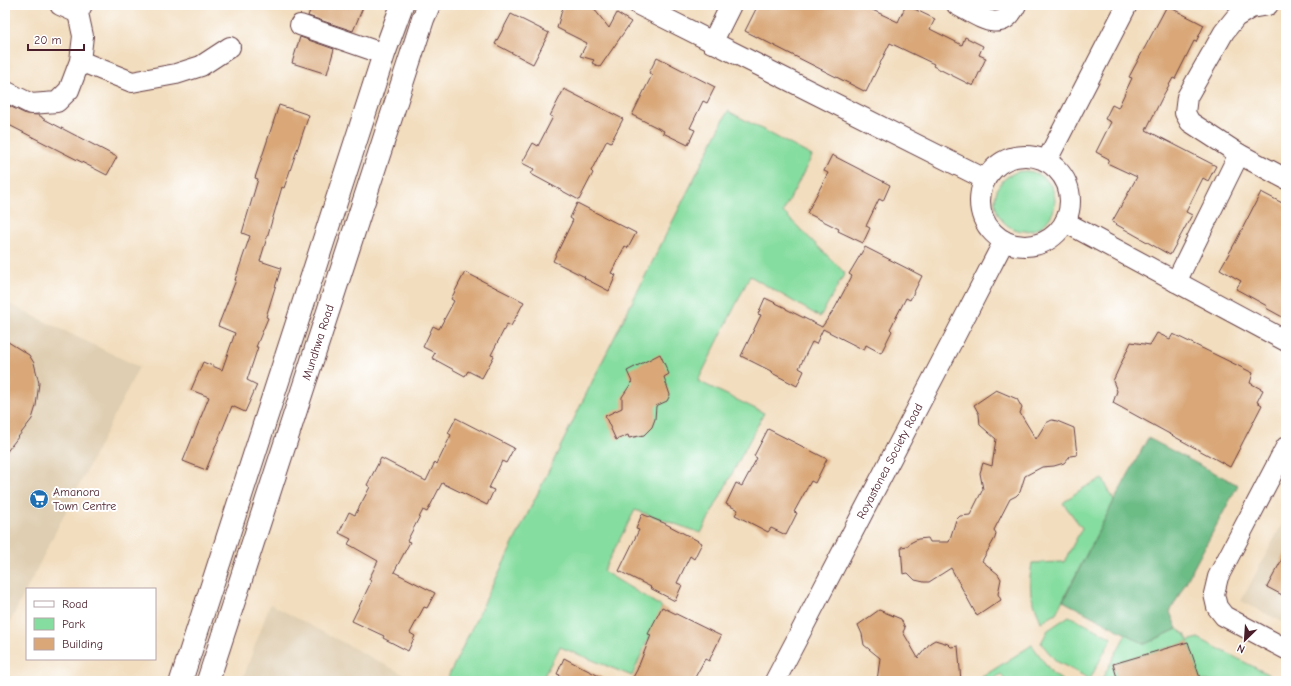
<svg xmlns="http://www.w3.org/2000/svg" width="1291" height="686" font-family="'Comic Neue',sans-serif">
  <rect width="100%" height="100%" fill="#fff"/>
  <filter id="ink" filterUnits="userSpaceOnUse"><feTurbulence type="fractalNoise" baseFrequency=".025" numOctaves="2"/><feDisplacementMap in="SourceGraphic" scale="8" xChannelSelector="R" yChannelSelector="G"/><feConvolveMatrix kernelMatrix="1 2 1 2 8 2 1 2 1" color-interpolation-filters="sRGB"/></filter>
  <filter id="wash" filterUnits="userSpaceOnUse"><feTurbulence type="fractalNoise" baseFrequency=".012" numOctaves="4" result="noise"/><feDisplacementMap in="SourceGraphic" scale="16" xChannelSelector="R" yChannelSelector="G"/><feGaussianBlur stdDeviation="0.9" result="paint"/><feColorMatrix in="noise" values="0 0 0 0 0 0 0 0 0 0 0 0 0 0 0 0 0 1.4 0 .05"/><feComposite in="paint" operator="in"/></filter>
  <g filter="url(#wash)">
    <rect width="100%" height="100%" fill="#f2ddbe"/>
    <path fill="#dfceb1" d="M 5,302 L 139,367 L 5,632 Z
      M 1286,516 L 1286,624 L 1241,601 Z
      M 270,604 L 416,681 L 242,681 Z"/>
    <path fill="#86dda0" stroke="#687e66" d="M 728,111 L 812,156 L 783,212 L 845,273 L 820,317 L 750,276 L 698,381 L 764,413 L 701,533 L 635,510 L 603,571 L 662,607 L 632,676 L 560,647 L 541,681 L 446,681 L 593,380 Z
      M995 201a30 30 0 1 1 60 0a30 30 0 1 1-60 0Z
      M 1103,479 L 1114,501 L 1056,613 L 1041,622 L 1031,595 L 1030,577 L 1032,563 L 1064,562 L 1082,528 L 1063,503 C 1076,492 1087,485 1103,479 Z
      M 1069,616 L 1112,638 L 1090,679 L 1056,661 L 1041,643 L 1048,630 Z
      M 1177,629 L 1186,635 L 1188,641 L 1198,638 L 1281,681 L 1201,681 L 1188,642 L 1113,664 L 1118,681 L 1101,681 L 1126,634 L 1145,644 Z
      M 1032,645 L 1052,673 L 1063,681 L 1013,681 L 1010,680 L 1006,681 L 1001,674 L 991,681 L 976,681 Z"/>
    <path fill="#6cbc86" stroke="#5b6e58" d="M 1148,438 L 1238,485 L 1170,612 L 1177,629 L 1145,644 L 1063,601 L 1114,501 Z"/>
    <g id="blocks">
      <path fill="#d9a778" d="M 312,5 L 364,5 L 353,31 L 308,16 Z
        M 566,5 L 591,5 L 609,28 L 617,13 L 631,22 L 600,67 L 592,63 L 594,60 L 580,56 L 587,43 L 557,28 L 562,10 Z
        M 758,5 L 862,5 L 898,22 L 906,5 L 935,19 L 930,29 L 962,45 L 965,37 L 983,46 L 979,55 L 986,58 L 973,86 L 933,66 L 934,64 L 890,43 L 866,92 L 745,31 Z
        M 1167,6 L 1204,25 L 1196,42 L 1194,41 L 1175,79 L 1173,78 L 1164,94 L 1146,130 L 1216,166 L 1208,181 L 1203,178 L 1186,212 L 1192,215 L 1170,255 L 1112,222 L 1137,177 L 1107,163 L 1109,159 L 1096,152 L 1111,122 L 1105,119 L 1112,105 L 1118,108 L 1132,78 L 1129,77 Z
        M 511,14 L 549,33 L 533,64 L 495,44 Z
        M 300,37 L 334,49 L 327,74 L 292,63 Z
        M 657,57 L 715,87 L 707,103 L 703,101 L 690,128 L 695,130 L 688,145 L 663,133 L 664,131 L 632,115 L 652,75 L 649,73 Z
        M 564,89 L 623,119 L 611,142 L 607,140 L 591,171 L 593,173 L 579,200 L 531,174 L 534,169 L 522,163 L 533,143 L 538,146 L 553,117 L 550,116 Z
        M 5,104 L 26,114 L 38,115 L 42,117 L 42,118 L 117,157 L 107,175 L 5,123 Z
        M 279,105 L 309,115 L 284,188 L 282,187 L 260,261 L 281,268 L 266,317 L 268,318 L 256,347 L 258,347 L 247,380 L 257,385 L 245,412 L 232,406 L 206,470 L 183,461 L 209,397 L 191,390 L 203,362 L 222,370 L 235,333 L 218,326 L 236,280 L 235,280 L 250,236 L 242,233 L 258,179 L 255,178 Z
        M 832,155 L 890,185 L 883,201 L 879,199 L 866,226 L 870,228 L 863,243 L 838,231 L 839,229 L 807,213 L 828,173 L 824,171 Z
        M 1261,192 L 1286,205 L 1286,319 L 1266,308 L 1267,306 L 1236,289 L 1241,281 L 1220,269 L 1235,243 Z
        M 577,203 L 636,233 L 628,248 L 625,246 L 611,273 L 616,275 L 609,291 L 584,278 L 585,277 L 553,261 L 573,220 L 570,218 Z
        M 865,247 L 922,276 L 910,300 L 906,298 L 890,329 L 892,331 L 881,353 L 866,345 L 864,350 L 823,329 L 816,344 L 812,342 L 799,368 L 804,371 L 797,386 L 772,373 L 773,372 L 741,356 L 761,315 L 758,314 L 765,298 L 786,308 L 786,309 L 822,327 L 835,308 L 852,276 L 849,274 Z
        M 465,272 L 524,302 L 511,326 L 507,324 L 491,355 L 494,356 L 482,378 L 468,371 L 465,376 L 432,358 L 435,353 L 423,347 L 433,326 L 439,329 L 454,301 L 451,299 Z
        M 1157,333 L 1170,339 L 1173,334 L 1253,373 L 1250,383 L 1263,390 L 1257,402 L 1262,405 L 1230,467 L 1113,403 L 1117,391 L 1113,381 L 1131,342 L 1150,345 Z
        M 5,340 L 29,355 L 34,363 L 39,383 L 36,406 L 32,419 L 5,454 Z
        M 660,354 L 669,374 L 664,377 L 670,395 L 667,401 L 656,406 L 655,419 L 652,427 L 644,435 L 629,438 L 628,435 L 616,440 L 605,416 L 622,408 L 622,397 L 632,382 L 627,371 Z
        M 996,390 L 1017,399 L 1022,408 L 1020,413 L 1036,439 L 1046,423 L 1052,420 L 1057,421 L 1074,428 L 1077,455 L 1070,456 L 1064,463 L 1054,466 L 1042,467 L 1025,476 L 1020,492 L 1016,496 L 1010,499 L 994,530 L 996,533 L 995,538 L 982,561 L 998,574 L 1001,579 L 998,594 L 1001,600 L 977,616 L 951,568 L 929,582 L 924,582 L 915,580 L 908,573 L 903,574 L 901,547 L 908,546 L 910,543 L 918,539 L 928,538 L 930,542 L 949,542 L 956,520 L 960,516 L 970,515 L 983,489 L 980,473 L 983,463 L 992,466 L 996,439 L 980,425 L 979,414 L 974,405 Z
        M 456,418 L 514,448 L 506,463 L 502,461 L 489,488 L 494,490 L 487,505 L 442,483 L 427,512 L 423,510 L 407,541 L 410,542 L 394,572 L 435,593 L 427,608 L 424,607 L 410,633 L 415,636 L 408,651 L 383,638 L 384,636 L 352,621 L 372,580 L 369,579 L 378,561 L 348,544 L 351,539 L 339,533 L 349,512 L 355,515 L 370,487 L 367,485 L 381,458 L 426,481 L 435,462 L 437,464 L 451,435 L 448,433 Z
        M 768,429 L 827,459 L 815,483 L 811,481 L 794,512 L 797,513 L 786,535 L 771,528 L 768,532 L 735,515 L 738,510 L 726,504 L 736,483 L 742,486 L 757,458 L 754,456 Z
        M 642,514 L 664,523 L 702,543 L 694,559 L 690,556 L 677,583 L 682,585 L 675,601 L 650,588 L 651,587 L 619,571 L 639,530 L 636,529 Z
        M 1286,552 L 1286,597 L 1267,587 Z
        M 662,607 L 721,636 L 709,661 L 705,659 L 693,681 L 631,681 L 637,670 L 651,635 L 648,634 Z
        M 879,610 L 901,619 L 905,628 L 903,632 L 918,658 L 930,643 L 935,640 L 948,644 L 951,647 L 958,646 L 961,681 L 877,681 L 880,658 L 864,645 L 862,634 L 858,625 Z
        M 1188,642 L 1201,681 L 1118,681 L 1113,664 Z
        M 564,658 L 585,669 L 609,681 L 557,681 L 560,675 L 557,674 Z"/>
    </g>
  </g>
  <g filter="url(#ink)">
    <use href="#blocks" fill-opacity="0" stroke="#633c41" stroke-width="1"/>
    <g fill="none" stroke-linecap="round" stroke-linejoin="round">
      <defs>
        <g id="minor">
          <path d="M 60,5 L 78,13"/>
          <path d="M 639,5 L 985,179"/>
          <path d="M 957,5 C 979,16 1001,36 1016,5"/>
          <path d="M 1268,5 L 1251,8 L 1236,17 L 1224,32 L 1187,97 L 1185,113 L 1190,122 L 1239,154 L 1286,179"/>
          <path d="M 300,25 L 384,54"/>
          <path d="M 712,43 L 731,5"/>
          <path d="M 80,61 L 132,82 L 176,74 L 201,66 L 230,47"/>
          <path d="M 5,91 L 31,104 L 57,102 L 69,90 L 80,61 L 83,36 L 78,13 L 82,5"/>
          <circle cx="1025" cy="201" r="45"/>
          <path d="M 1047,160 L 1127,5"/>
          <path d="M 1065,222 L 1286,341"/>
          <path d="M 1176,282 L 1239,154"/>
          <path d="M 1286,447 L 1218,577 L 1214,594 L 1217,607 L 1224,616 L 1286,649"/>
          <path id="s1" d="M 775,681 L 955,336 L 1004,241"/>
        </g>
        <g id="trunk">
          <path d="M 181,681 L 384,54 L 402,5"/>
          <path id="s2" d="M 208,681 L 423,19 L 429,5"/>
        </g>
      </defs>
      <use href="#minor" stroke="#633c41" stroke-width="22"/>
      <use href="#trunk" stroke="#633c41" stroke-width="24"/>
      <use href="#minor" stroke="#fff" stroke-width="20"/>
      <use href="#trunk" stroke="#fff" stroke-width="22"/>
    </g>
  </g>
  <defs>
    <symbol id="supermarket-disc" viewBox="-11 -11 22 22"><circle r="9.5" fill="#1f6fb2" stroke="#fff"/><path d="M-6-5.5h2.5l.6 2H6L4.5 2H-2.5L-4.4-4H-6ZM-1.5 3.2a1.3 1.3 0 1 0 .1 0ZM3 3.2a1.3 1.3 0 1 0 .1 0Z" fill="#fff"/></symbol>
  </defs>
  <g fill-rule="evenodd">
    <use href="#supermarket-disc" x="28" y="488" width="22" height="22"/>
  </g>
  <g text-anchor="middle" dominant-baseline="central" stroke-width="4" stroke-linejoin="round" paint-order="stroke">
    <g font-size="12" fill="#4a1f2b" stroke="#fff">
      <text stroke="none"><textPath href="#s2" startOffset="356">Mundhwa Road</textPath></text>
      <text stroke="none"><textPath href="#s1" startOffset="248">Royastonea Society Road</textPath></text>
    </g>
    <g font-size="12" fill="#4a1f2b" stroke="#fff" text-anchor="start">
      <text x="53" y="492">Amanora<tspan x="53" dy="14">Town Centre</tspan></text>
    </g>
  </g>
  <rect width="1291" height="686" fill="none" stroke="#fff" stroke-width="20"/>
  <rect x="26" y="588" width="130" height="72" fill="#ffffff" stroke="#b7a5aa"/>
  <rect x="34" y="601" width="20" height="6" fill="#ffffff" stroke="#b7a5aa"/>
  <text x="62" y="608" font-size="12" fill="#4a1f2b">Road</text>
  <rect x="34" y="618" width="20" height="12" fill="#86dda0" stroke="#b7a5aa"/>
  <text x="62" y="628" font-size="12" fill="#4a1f2b">Park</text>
  <rect x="34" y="638" width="20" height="12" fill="#d9a778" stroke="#b7a5aa"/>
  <text x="62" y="648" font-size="12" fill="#4a1f2b">Building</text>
  <g transform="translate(1245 640) rotate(205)" stroke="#ffffff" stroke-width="3" paint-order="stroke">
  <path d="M0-3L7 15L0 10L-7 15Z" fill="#4a1f2b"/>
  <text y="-6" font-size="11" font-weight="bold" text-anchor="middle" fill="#4a1f2b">N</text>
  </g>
  <path d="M28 44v6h56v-6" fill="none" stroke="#4a1f2b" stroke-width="2"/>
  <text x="34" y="44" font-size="12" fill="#4a1f2b" stroke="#ffffff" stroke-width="3" paint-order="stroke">20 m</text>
</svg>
